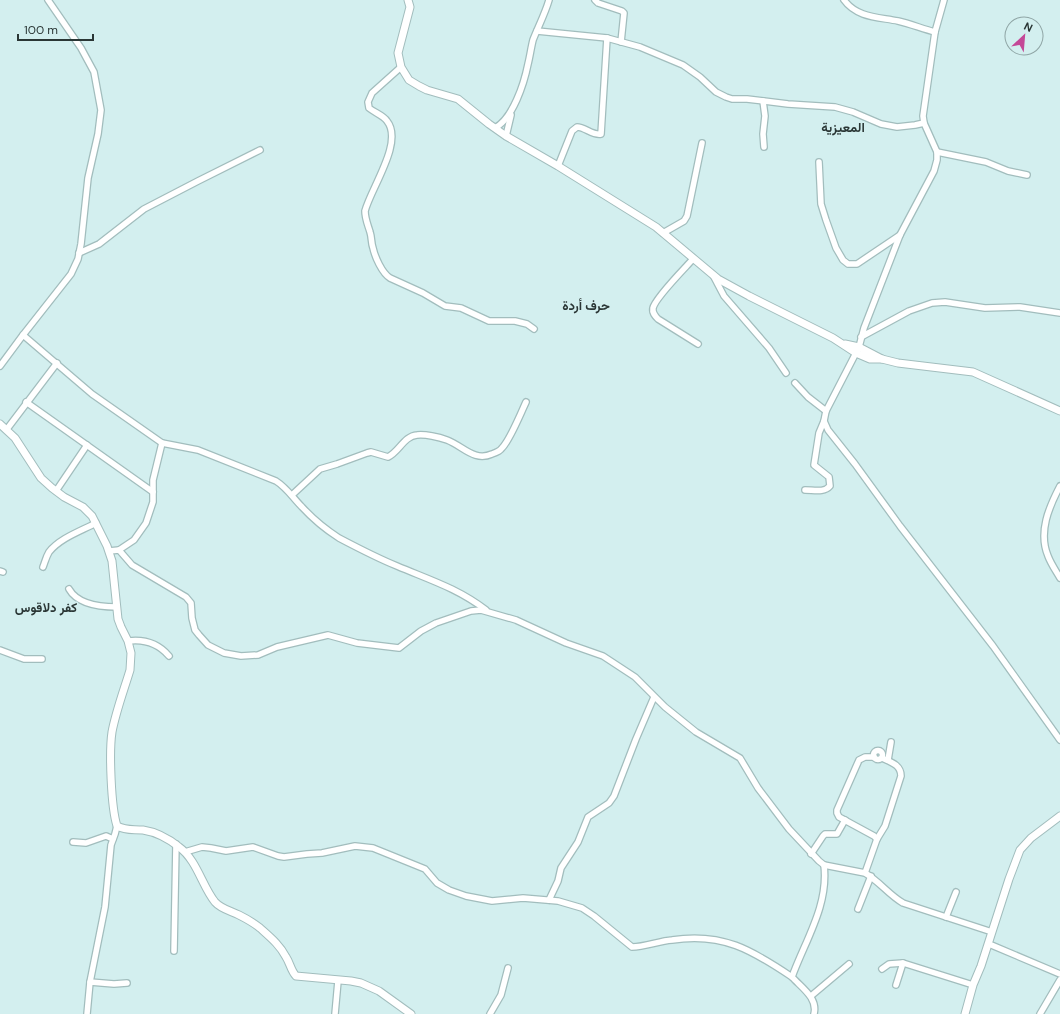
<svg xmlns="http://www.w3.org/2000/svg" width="1060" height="1014" viewBox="0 0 1060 1014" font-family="'DM Sans',Vazirmatn,sans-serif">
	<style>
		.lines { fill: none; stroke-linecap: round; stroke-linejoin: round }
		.minor-casing { stroke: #a2bdbd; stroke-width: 8 }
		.major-casing { stroke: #a2bdbd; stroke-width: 9 }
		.minor { stroke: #fff; stroke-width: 5.5 }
		.major { stroke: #fff; stroke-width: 7 }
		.labels { text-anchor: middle; stroke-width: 3; stroke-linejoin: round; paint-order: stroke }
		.quarter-label { font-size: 13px; font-weight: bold; fill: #2a3635; stroke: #d3efef }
	</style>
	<rect width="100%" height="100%" fill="#d3efef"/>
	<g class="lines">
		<defs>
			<g id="minor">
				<polyline points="595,0 598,3 622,11 624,13 621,42"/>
				<path d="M844,0C857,18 879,17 898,21C911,24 923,29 935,32"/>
				<polyline points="944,0 935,32 923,116 924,123 937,152 937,160 934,171 900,235 864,328 859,347 826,411 824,421 828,430 855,464 900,526 993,646 1060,740"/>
				<polyline points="537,31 607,38 640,47 683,65 700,77 716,92 726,97 732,99 747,99 788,104 835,107 853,112 881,124 897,127 915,125 924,123"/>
				<path d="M401,67L372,93L368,102L369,108C375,113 383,115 387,121C404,142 371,188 365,211C365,219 368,225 370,232C372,238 371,243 373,248C375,257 382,273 390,278L423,293L445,306L461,308L489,321H515L527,324L534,329"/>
				<polyline points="763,101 765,116 763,134 764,147"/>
				<path d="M495,128C513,118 524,84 528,64C530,56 531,48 533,40C538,27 545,14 549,0"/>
				<polyline points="506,136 511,115"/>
				<polyline points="937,152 986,162 1008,171 1027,175"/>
				<polyline points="819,162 821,204 826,220 836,248 843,260 848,264 857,264 900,235"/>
				<path d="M558,166L572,131L577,127C585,127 593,136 601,134L607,38"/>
				<polyline points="663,233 684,221 687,216 702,143"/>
				<polyline points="79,253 99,244 144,209 198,181 260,150"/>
				<path d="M693,259C685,268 655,298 653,308C652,313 655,316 658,319L698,344"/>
				<polyline points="714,277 724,296 769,348 786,373"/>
				<polyline points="23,335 71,274 78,259 81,244 88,178 98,134 101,110 94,72 81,48 48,0"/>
				<polyline points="861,337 909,311 932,303 945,302 985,308 1020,307 1060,313"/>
				<path d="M0,366L23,335L92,394L162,443L198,450L276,481C287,488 293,498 302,507C313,519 325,529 339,538C358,548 377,558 397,566C430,580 457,588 486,610"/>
				<polyline points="795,383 808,397 826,411"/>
				<polyline points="26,402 153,492"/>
				<polyline points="7,429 57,363"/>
				<path d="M1060,486C1049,507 1038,532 1048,556C1051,564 1056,571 1060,578"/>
				<path d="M805,490C814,490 824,493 830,486L829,477L814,465L819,433L824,421"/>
				<polyline points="56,491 87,445"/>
				<path d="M292,495L320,469L337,464L367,453L371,452L388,457C399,452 404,436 417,435C425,434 439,437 447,440C463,446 474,462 492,454C495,453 500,451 502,448C510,440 521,413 526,402"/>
				<polyline points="119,550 134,540 146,523 153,502 153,480 162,443"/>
				<path d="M109,551L119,550L132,565L186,597L191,603L192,618L195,630L199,635L208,645L224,653L241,656L258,655L277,647L328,635L357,643L399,648L421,631L436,623L471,611L481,610L516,620L566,643L603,656L635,677L665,707L696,732L740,758L758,788L789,829L819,861L824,865L865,873C879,881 889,895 903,903L992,932"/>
				<path d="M43,567C45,562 46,557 49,552C60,538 81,531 96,523"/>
				<polyline points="0,571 3,572"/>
				<path d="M69,589C78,605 100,607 117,607"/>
				<path d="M128,641C144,639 158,643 169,656"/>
				<polyline points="0,650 24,659 42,659"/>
				<circle cx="878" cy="755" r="4.5"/>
				<polyline points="874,757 865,757 859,760 837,810 837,813 839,817 874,836 877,839"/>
				<polyline points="888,760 891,742"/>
				<polyline points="73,842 86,843 106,836 113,839"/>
				<path d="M185,852L202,847L211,848L226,851L253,847L278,856L284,857L307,854L322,853L355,846L373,848L425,869L437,883L449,890L466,896L492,901L523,898L558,901L582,908L594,916L632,947C645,947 659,941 672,940C722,932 752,950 792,977"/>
				<polyline points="811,854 823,836 825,834 837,834 845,820"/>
				<path d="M865,873L877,839L885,826L901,776C901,765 891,762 882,758"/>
				<polyline points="549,900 558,881 561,868 578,842 588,817 609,803 614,796 636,739 654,697"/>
				<polyline points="858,909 871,876"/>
				<polyline points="946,917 956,892"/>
				<polyline points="989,944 1060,974"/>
				<polyline points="174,951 176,844"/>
				<polyline points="882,969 889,964 903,963 973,985"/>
				<polyline points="90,982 114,984 127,983"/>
				<polyline points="896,985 903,963"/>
				<polyline points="811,996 849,964"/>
				<polyline points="87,1014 90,982 105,907 111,845 115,834 117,826"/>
				<polyline points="335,1014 338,981"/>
				<polyline points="490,1014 501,995 508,968"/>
				<path d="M814,1014C818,998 802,988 792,977C805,941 829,905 824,865"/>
				<polyline points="1040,1014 1060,980"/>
			</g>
			<g id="major">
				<polyline points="408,0 410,7 398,53 401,67 409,80 419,86 427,90 458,99 489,124 506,136 558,166 656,227 718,279 749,296 833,338 856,353 870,359 882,359"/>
				<polyline points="845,344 859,347 882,359 898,363 973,372 1060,411"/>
				<path d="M0,424L15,438L41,478L52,488L64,497L83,507L92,516L107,546L112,561L118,619L121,627L128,641L131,653L130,670C124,690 116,711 112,732C109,752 111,807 117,826C126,831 133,829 143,830C156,832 169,839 179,847C197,860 202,886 215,902C221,909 231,911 239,915C247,919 254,923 260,928C270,937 280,945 286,957C290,963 291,971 296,976L351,981L361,983L379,991L411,1014"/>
				<polyline points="965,1014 973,985 981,966 1009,879 1020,850 1031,838 1060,816"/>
			</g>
		</defs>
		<use href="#minor" class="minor-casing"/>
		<use href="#major" class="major-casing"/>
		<use href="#minor" class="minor"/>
		<use href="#major" class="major"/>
	</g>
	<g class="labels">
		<g class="quarter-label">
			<text x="843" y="132">المعيزية</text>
			<text x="586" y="310">حرف أردة</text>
			<text x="46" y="612">كفر دلاقوس</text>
		</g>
	</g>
	<g transform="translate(1024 36) rotate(26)"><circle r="19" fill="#d3efef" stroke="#8fa5a5"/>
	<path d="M0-3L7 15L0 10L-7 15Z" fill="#c44897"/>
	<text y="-6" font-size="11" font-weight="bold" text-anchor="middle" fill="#2a3635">N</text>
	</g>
	<path d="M18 34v6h75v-6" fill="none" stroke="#2a3635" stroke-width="2"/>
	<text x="24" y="34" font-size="12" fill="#2a3635" stroke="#d3efef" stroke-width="3" paint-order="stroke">100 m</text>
</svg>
